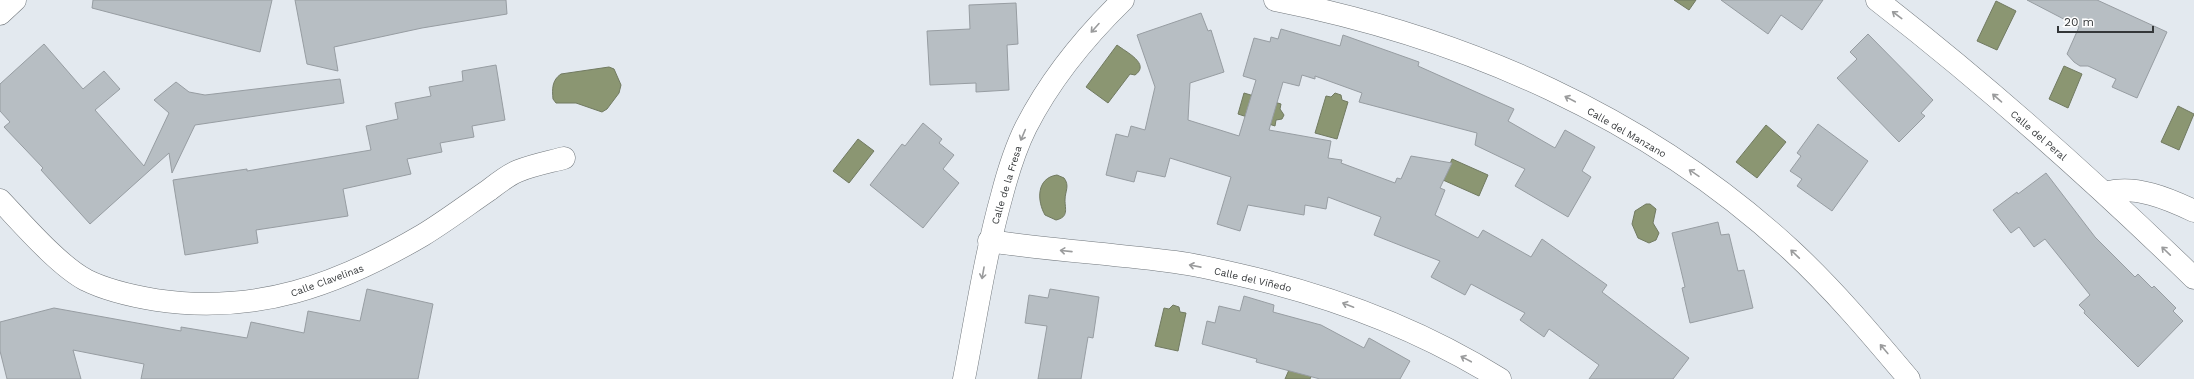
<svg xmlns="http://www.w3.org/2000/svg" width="2194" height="379" viewBox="0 0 2194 379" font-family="'Work Sans',sans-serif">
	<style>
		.water { fill: #8b9672; stroke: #717a61 }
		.building { fill: #b7bec3; stroke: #979da2 }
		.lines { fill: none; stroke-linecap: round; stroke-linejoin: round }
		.minor-casing { stroke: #71777c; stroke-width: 23 }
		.minor { stroke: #fff; stroke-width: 22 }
		.oneway { stroke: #9a9b9c }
		.labels { text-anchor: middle; stroke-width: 4; stroke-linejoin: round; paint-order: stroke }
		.street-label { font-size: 10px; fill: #343739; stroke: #fff }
	</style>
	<rect width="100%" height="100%" fill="#e3e9ef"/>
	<g class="water">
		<polygon points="1674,0 1696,0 1689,10"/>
		<polygon points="1996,1 2016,11 1997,50 1977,41"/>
		<path d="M1117,45C1126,52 1151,64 1135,75L1130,74L1108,103L1086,87Z"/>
		<polygon points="2064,66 2082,74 2068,108 2049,99"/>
		<path d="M609,67L614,69L621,85L619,93L607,109L602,112L576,103H556L553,99C552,89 552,80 561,74Z"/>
		<polygon points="1244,93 1281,104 1280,109 1284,115 1282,119 1276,120 1275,126 1238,114"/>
		<polygon points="1335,93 1341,95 1342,100 1348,102 1337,139 1315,133 1326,96 1331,97"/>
		<polygon points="2178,106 2194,114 2179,150 2161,142"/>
		<polygon points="1766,125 1786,142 1757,178 1736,162"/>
		<polygon points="858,139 874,151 849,183 833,171"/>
		<polygon points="1452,159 1488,175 1479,196 1443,180"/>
		<path d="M1057,175L1064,178C1070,186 1065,191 1065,200C1065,209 1069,217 1056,220L1045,215C1037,201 1036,178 1057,175Z"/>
		<polygon points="1646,204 1650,204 1656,209 1653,223 1659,233 1656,240 1649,243 1638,238 1632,224 1635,211"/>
		<polygon points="1173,305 1179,307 1180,312 1186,313 1178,351 1155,346 1164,308 1169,309"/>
		<polygon points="1299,347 1320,356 1310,379 1285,379"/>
	</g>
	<g class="building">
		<polygon points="93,0 272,0 260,52 92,8"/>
		<polygon points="295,0 506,0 507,14 422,28 334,47 338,71 307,64"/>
		<polygon points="1721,0 1823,0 1802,30 1781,15 1768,34"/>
		<polygon points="2027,0 2097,0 2167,32 2137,98 2112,87 2116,79 2088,66 2080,66 2074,62 2067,54 2079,27"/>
		<polygon points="1016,3 1018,44 1007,45 1009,90 976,92 976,83 930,85 927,31 970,29 969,5"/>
		<polygon points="1201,13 1208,31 1211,30 1224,72 1190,83 1188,120 1239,136 1256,80 1243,76 1254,38 1270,42 1271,37 1278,39 1281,29 1340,46 1343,35 1419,62 1418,66 1514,109 1508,121 1555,148 1565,130 1595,147 1582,171 1591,177 1568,217 1515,186 1525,169 1475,145 1477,133 1359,102 1362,93 1315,76 1315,79 1302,75 1299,86 1283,82 1269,130 1331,141 1328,158 1342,160 1341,163 1395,183 1397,178 1401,179 1411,156 1452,163 1440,188 1445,190 1435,215 1478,238 1483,230 1531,257 1542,239 1607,285 1602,292 1689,358 1673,379 1589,379 1599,365 1549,329 1544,337 1520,320 1525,313 1471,284 1465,295 1431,277 1440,261 1374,235 1381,217 1328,197 1326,209 1305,205 1304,215 1248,205 1240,231 1217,224 1231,177 1170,158 1165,177 1137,171 1134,182 1106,175 1116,134 1128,137 1131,126 1145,130 1155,87 1137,35"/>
		<polygon points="1868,34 1933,100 1921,113 1925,116 1899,142 1837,78 1857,59 1850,52"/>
		<polygon points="44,44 83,89 104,71 120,89 95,110 144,166 169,113 154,100 176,82 189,92 205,95 340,79 344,103 195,125 172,173 169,153 90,224 41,170 43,168 4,127 10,122 0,111 0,84"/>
		<polygon points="496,65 505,120 472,126 474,137 440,143 442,152 407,159 411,174 343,189 348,216 256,230 258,243 185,255 173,180 247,169 247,171 371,150 366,126 398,119 395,103 431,96 429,87 463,81 462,71"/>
		<polygon points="923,123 942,139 939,143 954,155 943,169 959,183 923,228 870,185 902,144 905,146"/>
		<polygon points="1818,124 1868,161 1832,211 1797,186 1802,179 1790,171 1801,156 1797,153"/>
		<polygon points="2046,173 2095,237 2135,277 2138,274 2152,288 2154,286 2176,308 2173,311 2183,321 2138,367 2084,313 2085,311 2079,305 2090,295 2045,239 2034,247 2019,227 2011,233 1993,210 2017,192 2018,194"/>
		<polygon points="1718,222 1721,235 1729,234 1738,271 1744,270 1753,308 1690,323 1682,288 1685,287 1672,233"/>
		<polygon points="367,289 433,304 418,379 141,379 144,364 73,350 81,379 7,379 0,351 0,322 54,308 181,331 181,327 247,338 251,322 304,333 308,311 360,321"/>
		<polygon points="1050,289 1099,297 1093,338 1088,337 1081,379 1038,379 1047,326 1025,323 1029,295 1048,298"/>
		<polygon points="1244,296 1274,305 1273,312 1321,325 1364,348 1369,338 1410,361 1400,379 1320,379 1256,362 1257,359 1202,344 1207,321 1215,323 1219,306 1240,311"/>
	</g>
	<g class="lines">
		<defs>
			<g id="minor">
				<path d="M1275,0C1466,38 1647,117 1791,250C1834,290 1871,334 1909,379"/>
				<path d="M1877,0C1988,86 2093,180 2194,278"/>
				<polyline points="0,14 15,0"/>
				<path d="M2106,193C2134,184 2169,199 2194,211"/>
				<path d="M0,200C22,223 58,265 86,280C108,291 132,296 156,300C256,315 338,285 423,235C446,221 467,205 489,190C498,183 508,175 518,171C533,165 549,162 564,158"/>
				<path d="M989,241C1051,250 1113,254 1175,262C1197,265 1219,270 1240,275C1332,296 1420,329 1500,379"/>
				<path d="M964,379C976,317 985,256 1002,195C1008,172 1015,149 1026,127C1051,78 1084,38 1123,0"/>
			</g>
		</defs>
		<use href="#minor" class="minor-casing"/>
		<use href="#minor" class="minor"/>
	</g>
	<defs><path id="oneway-shaft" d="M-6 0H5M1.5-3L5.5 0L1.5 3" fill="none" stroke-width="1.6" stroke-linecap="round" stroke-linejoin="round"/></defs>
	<g class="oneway">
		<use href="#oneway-shaft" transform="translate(1897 15) rotate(-143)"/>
		<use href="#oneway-shaft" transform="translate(1095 28) rotate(132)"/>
		<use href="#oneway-shaft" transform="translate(1997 98) rotate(-139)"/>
		<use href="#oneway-shaft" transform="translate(1570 99) rotate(-152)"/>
		<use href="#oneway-shaft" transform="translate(1023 135) rotate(113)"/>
		<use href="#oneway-shaft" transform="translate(1694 173) rotate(-146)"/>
		<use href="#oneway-shaft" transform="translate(1066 251) rotate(-174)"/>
		<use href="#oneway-shaft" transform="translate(2166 251) rotate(-136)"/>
		<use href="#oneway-shaft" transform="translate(1795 254) rotate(-136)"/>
		<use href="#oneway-shaft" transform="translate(1195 266) rotate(-169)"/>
		<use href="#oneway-shaft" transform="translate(983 273) rotate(100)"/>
		<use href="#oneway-shaft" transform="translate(1348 305) rotate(-159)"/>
		<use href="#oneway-shaft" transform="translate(1884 349) rotate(-130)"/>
		<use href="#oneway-shaft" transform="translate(1466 359) rotate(-152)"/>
	</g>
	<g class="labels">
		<g class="street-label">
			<text transform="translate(1627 132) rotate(30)" y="4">Calle del Manzano</text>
			<text transform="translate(2039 135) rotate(41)" y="4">Calle del Peral</text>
			<text transform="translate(1006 185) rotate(-73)" y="4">Calle de la Fresa</text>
			<text transform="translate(1253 279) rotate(13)" y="4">Calle del Viñedo</text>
			<text transform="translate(327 280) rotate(-20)" y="4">Calle Clavelinas</text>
		</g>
	</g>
	<path d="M2058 26v6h95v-6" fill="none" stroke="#343739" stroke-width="2"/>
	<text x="2064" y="26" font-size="12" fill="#343739" stroke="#ffffff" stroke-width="3" paint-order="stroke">20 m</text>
</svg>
